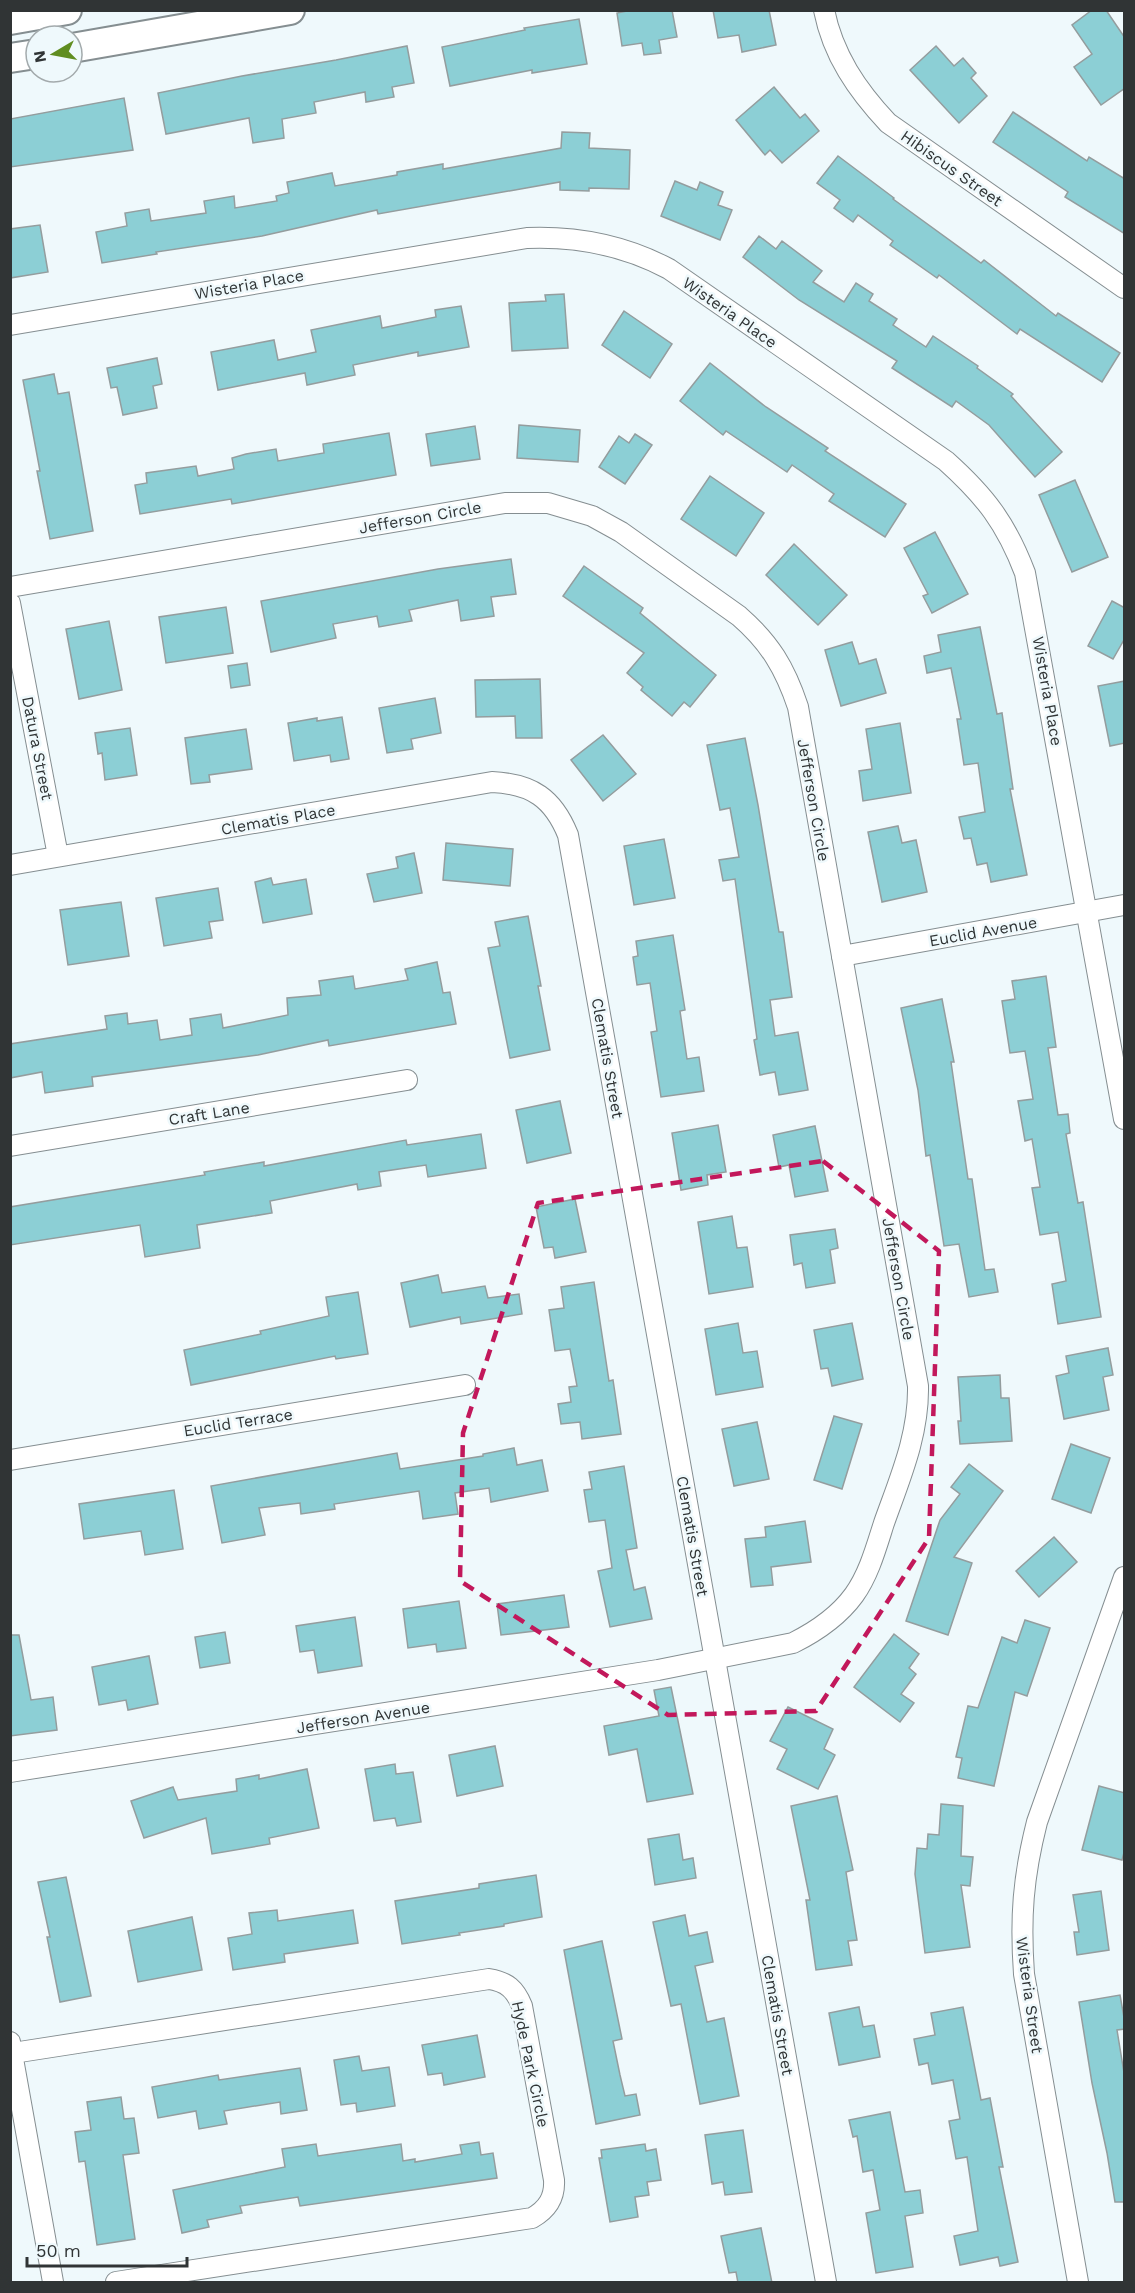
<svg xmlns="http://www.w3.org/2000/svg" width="1135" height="2293" viewBox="0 0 1135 2293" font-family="'Work Sans',sans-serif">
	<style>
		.building { fill: #8ccfd5; stroke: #949d9e; stroke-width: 1.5 }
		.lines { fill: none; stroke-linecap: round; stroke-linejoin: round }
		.street-casing { stroke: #858e91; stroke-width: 22 }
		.secondary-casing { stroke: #858e91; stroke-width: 32 }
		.street { stroke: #fff; stroke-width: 20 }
		.secondary { stroke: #fff; stroke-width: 28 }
		.marked { fill: none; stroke: #c2185b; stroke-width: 4.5; stroke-dasharray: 12 8; stroke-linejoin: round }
		.labels { text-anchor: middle; stroke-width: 5; stroke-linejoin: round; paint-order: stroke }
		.street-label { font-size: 16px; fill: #303435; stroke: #eff9fc }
	</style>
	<rect width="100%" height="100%" fill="#eff9fc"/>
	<g class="building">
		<polygon points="632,10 672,10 677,37 659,40 661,53 644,55 642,43 622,46 617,13"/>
		<polygon points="713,10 769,10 776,45 742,52 739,35 718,38"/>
		<polygon points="1092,10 1106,10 1125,38 1125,88 1101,105 1074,67 1092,54 1072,25"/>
		<polygon points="579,19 587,64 532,73 532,70 450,86 442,47 525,30 524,28"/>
		<polygon points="407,46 414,83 392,87 394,97 366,102 365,92 314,102 316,113 282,119 284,138 253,143 249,118 166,134 158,93 242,76 336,60"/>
		<polygon points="936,46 954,66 963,58 976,73 971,78 987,96 959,123 910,70"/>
		<polygon points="774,87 800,118 805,114 819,131 782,163 770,150 765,155 736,120"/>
		<polygon points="124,98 133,150 10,167 10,119"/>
		<polygon points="1013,112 1087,161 1089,157 1125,179 1125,234 1065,197 1068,192 993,142"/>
		<polygon points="562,132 590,133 589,148 630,150 629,189 589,188 589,191 560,190 560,182 378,214 377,210 262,236 156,252 157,254 102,263 96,232 127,226 125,213 149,209 151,221 206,213 204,201 234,196 235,208 277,201 276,196 289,193 287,182 332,173 335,186 397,175 397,172 443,164 443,169 561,148"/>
		<polygon points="838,156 894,198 893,199 981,263 984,260 1056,316 1058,313 1120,353 1102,382 1020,329 1017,334 939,275 937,278 890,245 893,241 858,215 853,222 834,208 840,200 817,183"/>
		<polygon points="675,181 697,190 700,182 723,192 718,205 732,210 720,240 661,216"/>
		<polygon points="40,225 48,272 10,278 10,229"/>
		<polygon points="759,236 776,249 782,241 822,271 813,282 844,302 856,283 873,294 869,301 897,319 893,325 926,347 933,336 978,366 977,368 1013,394 1011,396 1062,452 1035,477 989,425 956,401 952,407 892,368 897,361 799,300 743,257"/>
		<polygon points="564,294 568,348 512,351 509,303 546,301 545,295"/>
		<polygon points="461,306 469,347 418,356 418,352 353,365 355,375 307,385 305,373 218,390 211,352 274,340 278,360 316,352 311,330 380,316 382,328 436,317 435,310"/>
		<polygon points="624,311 672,344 650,378 602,345"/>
		<polygon points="157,358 162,384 153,386 157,408 123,415 117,387 111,388 107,368"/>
		<polygon points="710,363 766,407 828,448 825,451 906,504 885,537 829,501 834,494 792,465 787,472 726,431 723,435 680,401"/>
		<polygon points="54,374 58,394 69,392 93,531 50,539 37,471 40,471 23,380"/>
		<polygon points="519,425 580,430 578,462 517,458"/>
		<polygon points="475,426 480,459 431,466 426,434"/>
		<polygon points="389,433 396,475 232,504 231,499 140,514 135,485 147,483 146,473 196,466 198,476 234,469 232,458 246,454 276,449 278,461 324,453 323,444"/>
		<polygon points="635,434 652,445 625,484 599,467 619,436 629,443"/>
		<polygon points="710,476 764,513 736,556 681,519"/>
		<polygon points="1075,480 1108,557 1072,572 1039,495"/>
		<polygon points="935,532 968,594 932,613 923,596 928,594 904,548"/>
		<polygon points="794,544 847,595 818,625 766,575"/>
		<polygon points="511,559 516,594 491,597 494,616 461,621 458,600 409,610 412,621 379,627 377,616 333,624 336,638 271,652 261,601 438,569"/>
		<polygon points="584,566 643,608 640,613 716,675 690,707 684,702 672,716 641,690 643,687 627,673 644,653 563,596"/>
		<polygon points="1112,601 1125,608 1125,638 1113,659 1088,646"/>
		<polygon points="226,607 233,653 166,663 159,617"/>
		<polygon points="109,621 122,690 79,699 66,629"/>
		<polygon points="980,627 997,714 1002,713 1013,789 1010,789 1027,875 991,882 987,863 977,865 971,838 964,839 959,817 985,812 978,763 964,765 957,719 961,719 951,668 927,673 924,656 941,652 938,635"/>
		<polygon points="852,642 859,664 876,659 886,693 841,706 825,650"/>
		<polygon points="247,663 250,685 231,688 228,666"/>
		<polygon points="540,679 542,738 516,738 515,716 476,717 475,680"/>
		<polygon points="1125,681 1125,743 1110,746 1098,686"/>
		<polygon points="435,698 441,733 411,739 413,749 387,753 379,708"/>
		<polygon points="342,717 349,759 331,762 330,755 294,761 288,723 317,718 317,721"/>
		<polygon points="900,723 911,793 863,801 859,771 872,769 866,729"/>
		<polygon points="130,728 137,775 105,780 102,753 98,754 95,733"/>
		<polygon points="246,729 252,769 209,775 210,782 191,784 185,738"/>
		<polygon points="603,735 636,774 603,801 571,760"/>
		<polygon points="745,738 758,805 779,932 783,932 792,997 770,1000 775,1036 798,1032 808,1090 779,1095 775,1072 760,1075 754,1040 757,1039 735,879 723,881 719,860 739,857 730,808 720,810 707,745"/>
		<polygon points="898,826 902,843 916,840 927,892 882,902 868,832"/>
		<polygon points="664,839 675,898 634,905 624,846"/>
		<polygon points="446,843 513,849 510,886 443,880"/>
		<polygon points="414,853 422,893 374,902 367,874 398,868 396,857"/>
		<polygon points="271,878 273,885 306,879 312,914 263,923 255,882"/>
		<polygon points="218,888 223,920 209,922 212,938 164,946 156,898"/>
		<polygon points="121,902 129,956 68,965 60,910"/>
		<polygon points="528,916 541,986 538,986 550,1050 510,1058 488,948 500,946 495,922"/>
		<polygon points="673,935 685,1010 680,1011 687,1059 699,1057 704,1091 661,1097 651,1032 657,1031 650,983 637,985 633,957 638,956 636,941"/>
		<polygon points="437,962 443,993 450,992 456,1024 329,1046 328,1040 258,1055 92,1077 93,1086 45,1093 42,1072 10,1078 10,1044 107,1029 105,1016 127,1013 128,1024 157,1020 160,1040 192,1035 190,1019 221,1014 223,1028 288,1015 287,998 321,995 319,981 353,976 355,989 408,980 405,969"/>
		<polygon points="1046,976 1056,1047 1048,1048 1058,1115 1068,1114 1070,1133 1066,1134 1078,1203 1083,1202 1101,1317 1058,1324 1052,1284 1066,1281 1058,1232 1040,1235 1032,1188 1040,1187 1032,1139 1025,1141 1018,1101 1033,1099 1025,1051 1010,1053 1002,1001 1015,999 1012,981"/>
		<polygon points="942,999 954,1062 951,1062 968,1179 972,1179 985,1270 994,1269 998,1292 969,1297 959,1244 944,1246 930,1155 926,1156 918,1090 901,1008"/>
		<polygon points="560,1101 571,1153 527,1163 516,1110"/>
		<polygon points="718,1125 726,1172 707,1175 708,1185 681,1190 672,1133"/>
		<polygon points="815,1126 828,1191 795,1197 789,1165 779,1167 773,1135"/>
		<polygon points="481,1134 486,1168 428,1177 426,1165 379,1172 381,1186 358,1190 357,1184 270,1201 272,1213 197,1225 200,1248 145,1257 140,1225 10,1245 10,1207 205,1175 204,1172 264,1162 264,1166 406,1140 407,1145"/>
		<polygon points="575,1199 586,1252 555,1258 553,1247 544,1248 536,1207"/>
		<polygon points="732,1216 737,1248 747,1247 753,1287 709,1294 698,1222"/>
		<polygon points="835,1229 838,1248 830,1250 835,1283 806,1288 802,1263 794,1265 790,1235"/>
		<polygon points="438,1275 442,1293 485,1286 488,1298 519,1294 522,1314 461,1324 460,1317 410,1327 401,1283"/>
		<polygon points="594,1282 609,1381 613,1380 621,1434 582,1439 580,1422 561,1424 558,1404 571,1402 569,1387 577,1386 570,1349 555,1351 549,1310 564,1308 561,1287"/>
		<polygon points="358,1292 368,1354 336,1359 335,1356 191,1385 184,1350 261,1334 260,1331 329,1316 326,1297"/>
		<polygon points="738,1323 743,1353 757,1351 763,1387 716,1395 705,1329"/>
		<polygon points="852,1323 863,1379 832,1386 828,1368 821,1369 814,1330"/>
		<polygon points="1108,1348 1113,1375 1103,1377 1109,1410 1064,1419 1056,1376 1069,1373 1066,1356"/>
		<polygon points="1000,1375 1001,1398 1009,1398 1012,1441 960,1444 958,1421 961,1421 958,1377"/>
		<polygon points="834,1416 862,1424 842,1489 814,1480"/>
		<polygon points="757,1422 769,1479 734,1486 722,1429"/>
		<polygon points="1071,1444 1110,1458 1091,1513 1052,1499"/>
		<polygon points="514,1448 517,1465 542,1460 548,1491 491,1502 489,1488 455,1493 458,1514 423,1519 419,1491 334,1504 335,1509 301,1514 300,1503 259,1508 265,1535 222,1543 211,1486 397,1453 400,1469 483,1456 483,1454"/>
		<polygon points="969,1464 1003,1491 954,1557 972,1563 948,1635 906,1621 940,1520 960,1494 951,1487"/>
		<polygon points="624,1466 637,1548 626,1550 634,1590 645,1587 652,1619 610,1627 598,1571 612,1568 605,1520 589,1522 584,1490 592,1489 589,1472"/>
		<polygon points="174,1490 183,1549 145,1555 141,1531 84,1539 79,1504"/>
		<polygon points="805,1521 811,1562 771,1567 773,1585 751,1587 745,1539 766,1537 765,1527"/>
		<polygon points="1054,1537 1077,1562 1039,1597 1016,1571"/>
		<polygon points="564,1595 569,1627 501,1635 497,1604"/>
		<polygon points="459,1601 466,1648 437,1652 436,1644 408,1648 403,1609"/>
		<polygon points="355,1617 362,1666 318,1673 314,1650 300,1652 296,1626"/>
		<polygon points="1025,1620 1050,1628 1027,1696 1015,1692 994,1786 958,1778 962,1758 956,1757 968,1706 978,1708 1002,1637 1017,1643"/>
		<polygon points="225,1632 230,1663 200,1668 195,1637"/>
		<polygon points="894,1634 919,1654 909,1668 916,1674 901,1694 914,1703 900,1722 854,1687"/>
		<polygon points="10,1635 19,1635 31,1700 53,1697 57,1730 10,1736"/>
		<polygon points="149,1656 158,1704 128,1710 126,1700 99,1705 92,1667"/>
		<polygon points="671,1687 693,1794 647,1802 637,1749 609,1755 604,1726 659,1716 654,1690"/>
		<polygon points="788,1707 833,1729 824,1749 835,1755 818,1789 777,1769 787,1749 770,1741"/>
		<polygon points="495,1746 503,1786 457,1796 449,1755"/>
		<polygon points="395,1764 396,1774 413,1772 421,1822 397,1826 395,1818 374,1821 365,1769"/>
		<polygon points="307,1769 319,1828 269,1838 270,1844 212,1854 206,1818 144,1838 131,1801 173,1787 178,1800 237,1791 236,1779 259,1775 259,1779"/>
		<polygon points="1099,1786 1125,1793 1125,1849 1122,1860 1082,1850"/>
		<polygon points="837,1796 853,1870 846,1872 857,1940 848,1941 852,1965 816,1970 806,1900 810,1900 791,1806"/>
		<polygon points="941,1804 963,1806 961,1856 973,1857 970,1886 961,1885 970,1947 925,1953 915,1874 917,1848 927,1849 928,1834 939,1835"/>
		<polygon points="679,1834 683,1860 693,1858 696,1878 655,1885 648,1839"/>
		<polygon points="536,1875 542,1917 504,1924 504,1926 459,1933 460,1935 402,1944 395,1901 479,1888 479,1884"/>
		<polygon points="66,1877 91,1996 60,2002 47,1937 50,1937 38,1882"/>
		<polygon points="1101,1891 1109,1950 1077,1955 1074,1932 1079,1932 1073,1895"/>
		<polygon points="277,1910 278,1921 353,1910 358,1943 284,1954 285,1962 233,1970 228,1938 252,1934 249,1913"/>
		<polygon points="685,1915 689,1936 707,1932 713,1962 695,1966 707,2022 724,2018 739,2096 700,2104 681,2004 671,2006 653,1922"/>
		<polygon points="192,1917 202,1970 138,1982 128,1931"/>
		<polygon points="602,1941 622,2039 613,2041 620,2075 625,2096 636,2094 640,2115 596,2124 564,1950"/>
		<polygon points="1120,1995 1125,2023 1125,2029 1117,2030 1125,2079 1125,2202 1115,2202 1107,2153 1092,2083 1079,2002"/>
		<polygon points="859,2007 863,2027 874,2025 880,2057 839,2065 829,2013"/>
		<polygon points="963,2007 981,2100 990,2098 1003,2167 999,2167 1018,2262 1000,2266 998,2257 960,2265 954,2236 978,2231 967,2157 956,2159 949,2121 960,2119 953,2080 932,2084 928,2063 919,2065 914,2039 935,2035 931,2013"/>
		<polygon points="477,2035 485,2077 444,2085 442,2073 428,2075 422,2045"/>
		<polygon points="359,2056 362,2071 389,2067 395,2106 357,2112 356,2103 341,2105 334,2060"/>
		<polygon points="300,2068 307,2110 281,2114 280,2102 224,2111 227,2124 199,2129 196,2111 158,2118 152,2087 218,2075 219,2080"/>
		<polygon points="121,2097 124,2119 134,2118 139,2153 123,2155 135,2239 97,2245 85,2161 79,2162 75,2132 91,2130 87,2102"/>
		<polygon points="890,2112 905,2192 920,2190 923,2213 905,2216 913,2267 876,2273 866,2213 880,2210 873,2170 863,2172 857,2136 853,2137 849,2120"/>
		<polygon points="743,2130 752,2192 725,2195 723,2182 712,2184 705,2135"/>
		<polygon points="479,2142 481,2155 493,2153 497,2178 300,2206 298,2197 240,2206 242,2213 207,2220 209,2227 182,2233 173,2190 285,2167 282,2149 316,2144 318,2156 401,2144 403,2161 415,2159 415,2162 462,2154 460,2145"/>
		<polygon points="645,2144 646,2151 656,2149 661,2180 647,2182 649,2195 635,2197 638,2217 610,2222 599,2158 602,2158 601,2150"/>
		<polygon points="761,2228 772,2283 738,2283 736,2272 729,2273 721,2236"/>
	</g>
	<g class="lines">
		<defs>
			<g id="street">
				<path d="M824,10C833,55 857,90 888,123L1124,288"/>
				<path d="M10,325L527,238C578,236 624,245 669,269L946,461C985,496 1006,523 1025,573L1124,1119"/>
				<path d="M10,587L505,503H548L592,516L621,532L739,616C770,643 785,668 798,707L918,1386C919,1435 900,1478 884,1523C876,1548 869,1574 854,1595C838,1617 817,1631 793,1643L658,1670L10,1772"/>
				<polyline points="10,603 58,856"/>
				<path d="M10,865L492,782C532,784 553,798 568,835L826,2282"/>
				<polyline points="842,956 1124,905"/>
				<polyline points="10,1146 407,1080"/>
				<polyline points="10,1460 465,1385"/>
				<polyline points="10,2042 53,2282"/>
				<path d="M13,2053L489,1979C507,1982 515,1989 522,2006L554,2180C555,2197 548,2209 532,2218L116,2282"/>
				<path d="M1078,2282L1024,1974C1020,1918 1023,1877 1037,1822L1124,1577"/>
			</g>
			<g id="secondary">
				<polyline points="10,20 67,10"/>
				<polyline points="72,48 290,10"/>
				<polyline points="10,58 36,54"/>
			</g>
		</defs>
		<use href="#street" class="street-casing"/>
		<use href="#secondary" class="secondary-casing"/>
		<use href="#street" class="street"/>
		<use href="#secondary" class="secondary"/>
	</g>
	<path class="marked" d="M823,1161L939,1251L929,1538L816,1711L668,1715L460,1581L463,1433L538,1203Z"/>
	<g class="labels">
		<g class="street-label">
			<text transform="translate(952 168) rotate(35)" y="6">Hibiscus Street</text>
			<text transform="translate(249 284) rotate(-10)" y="6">Wisteria Place</text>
			<text transform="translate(730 312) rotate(35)" y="6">Wisteria Place</text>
			<text transform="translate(420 517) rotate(-10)" y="6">Jefferson Circle</text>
			<text transform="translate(1048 691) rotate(80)" y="6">Wisteria Place</text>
			<text transform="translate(38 748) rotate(79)" y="6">Datura Street</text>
			<text transform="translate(814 800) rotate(80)" y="6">Jefferson Circle</text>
			<text transform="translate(278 819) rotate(-10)" y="6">Clematis Place</text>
			<text transform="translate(983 931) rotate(-10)" y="6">Euclid Avenue</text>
			<text transform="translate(608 1058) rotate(80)" y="6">Clematis Street</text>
			<text transform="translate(209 1113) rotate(-9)" y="6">Craft Lane</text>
			<text transform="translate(899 1279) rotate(80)" y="6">Jefferson Circle</text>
			<text transform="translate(238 1422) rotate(-9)" y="6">Euclid Terrace</text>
			<text transform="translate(693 1536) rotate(80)" y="6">Clematis Street</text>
			<text transform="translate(363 1717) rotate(-9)" y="6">Jefferson Avenue</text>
			<text transform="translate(1030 1995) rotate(82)" y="6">Wisteria Street</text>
			<text transform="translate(778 2015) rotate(80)" y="6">Clematis Street</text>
			<text transform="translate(531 2064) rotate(78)" y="6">Hyde Park Circle</text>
		</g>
	</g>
	<rect width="1135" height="2293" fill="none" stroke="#303435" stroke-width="24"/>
	<g transform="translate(54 54) rotate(260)"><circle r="28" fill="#eff9fc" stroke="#a3aaac" stroke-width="1.5"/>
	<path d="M0-4.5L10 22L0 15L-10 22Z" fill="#608d20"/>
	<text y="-9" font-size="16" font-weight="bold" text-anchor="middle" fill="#303435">N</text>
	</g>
	<path d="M27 2257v9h160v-9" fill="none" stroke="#303435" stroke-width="3"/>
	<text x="36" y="2257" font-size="18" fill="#303435" stroke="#eff9fc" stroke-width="4.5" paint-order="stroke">50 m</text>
</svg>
